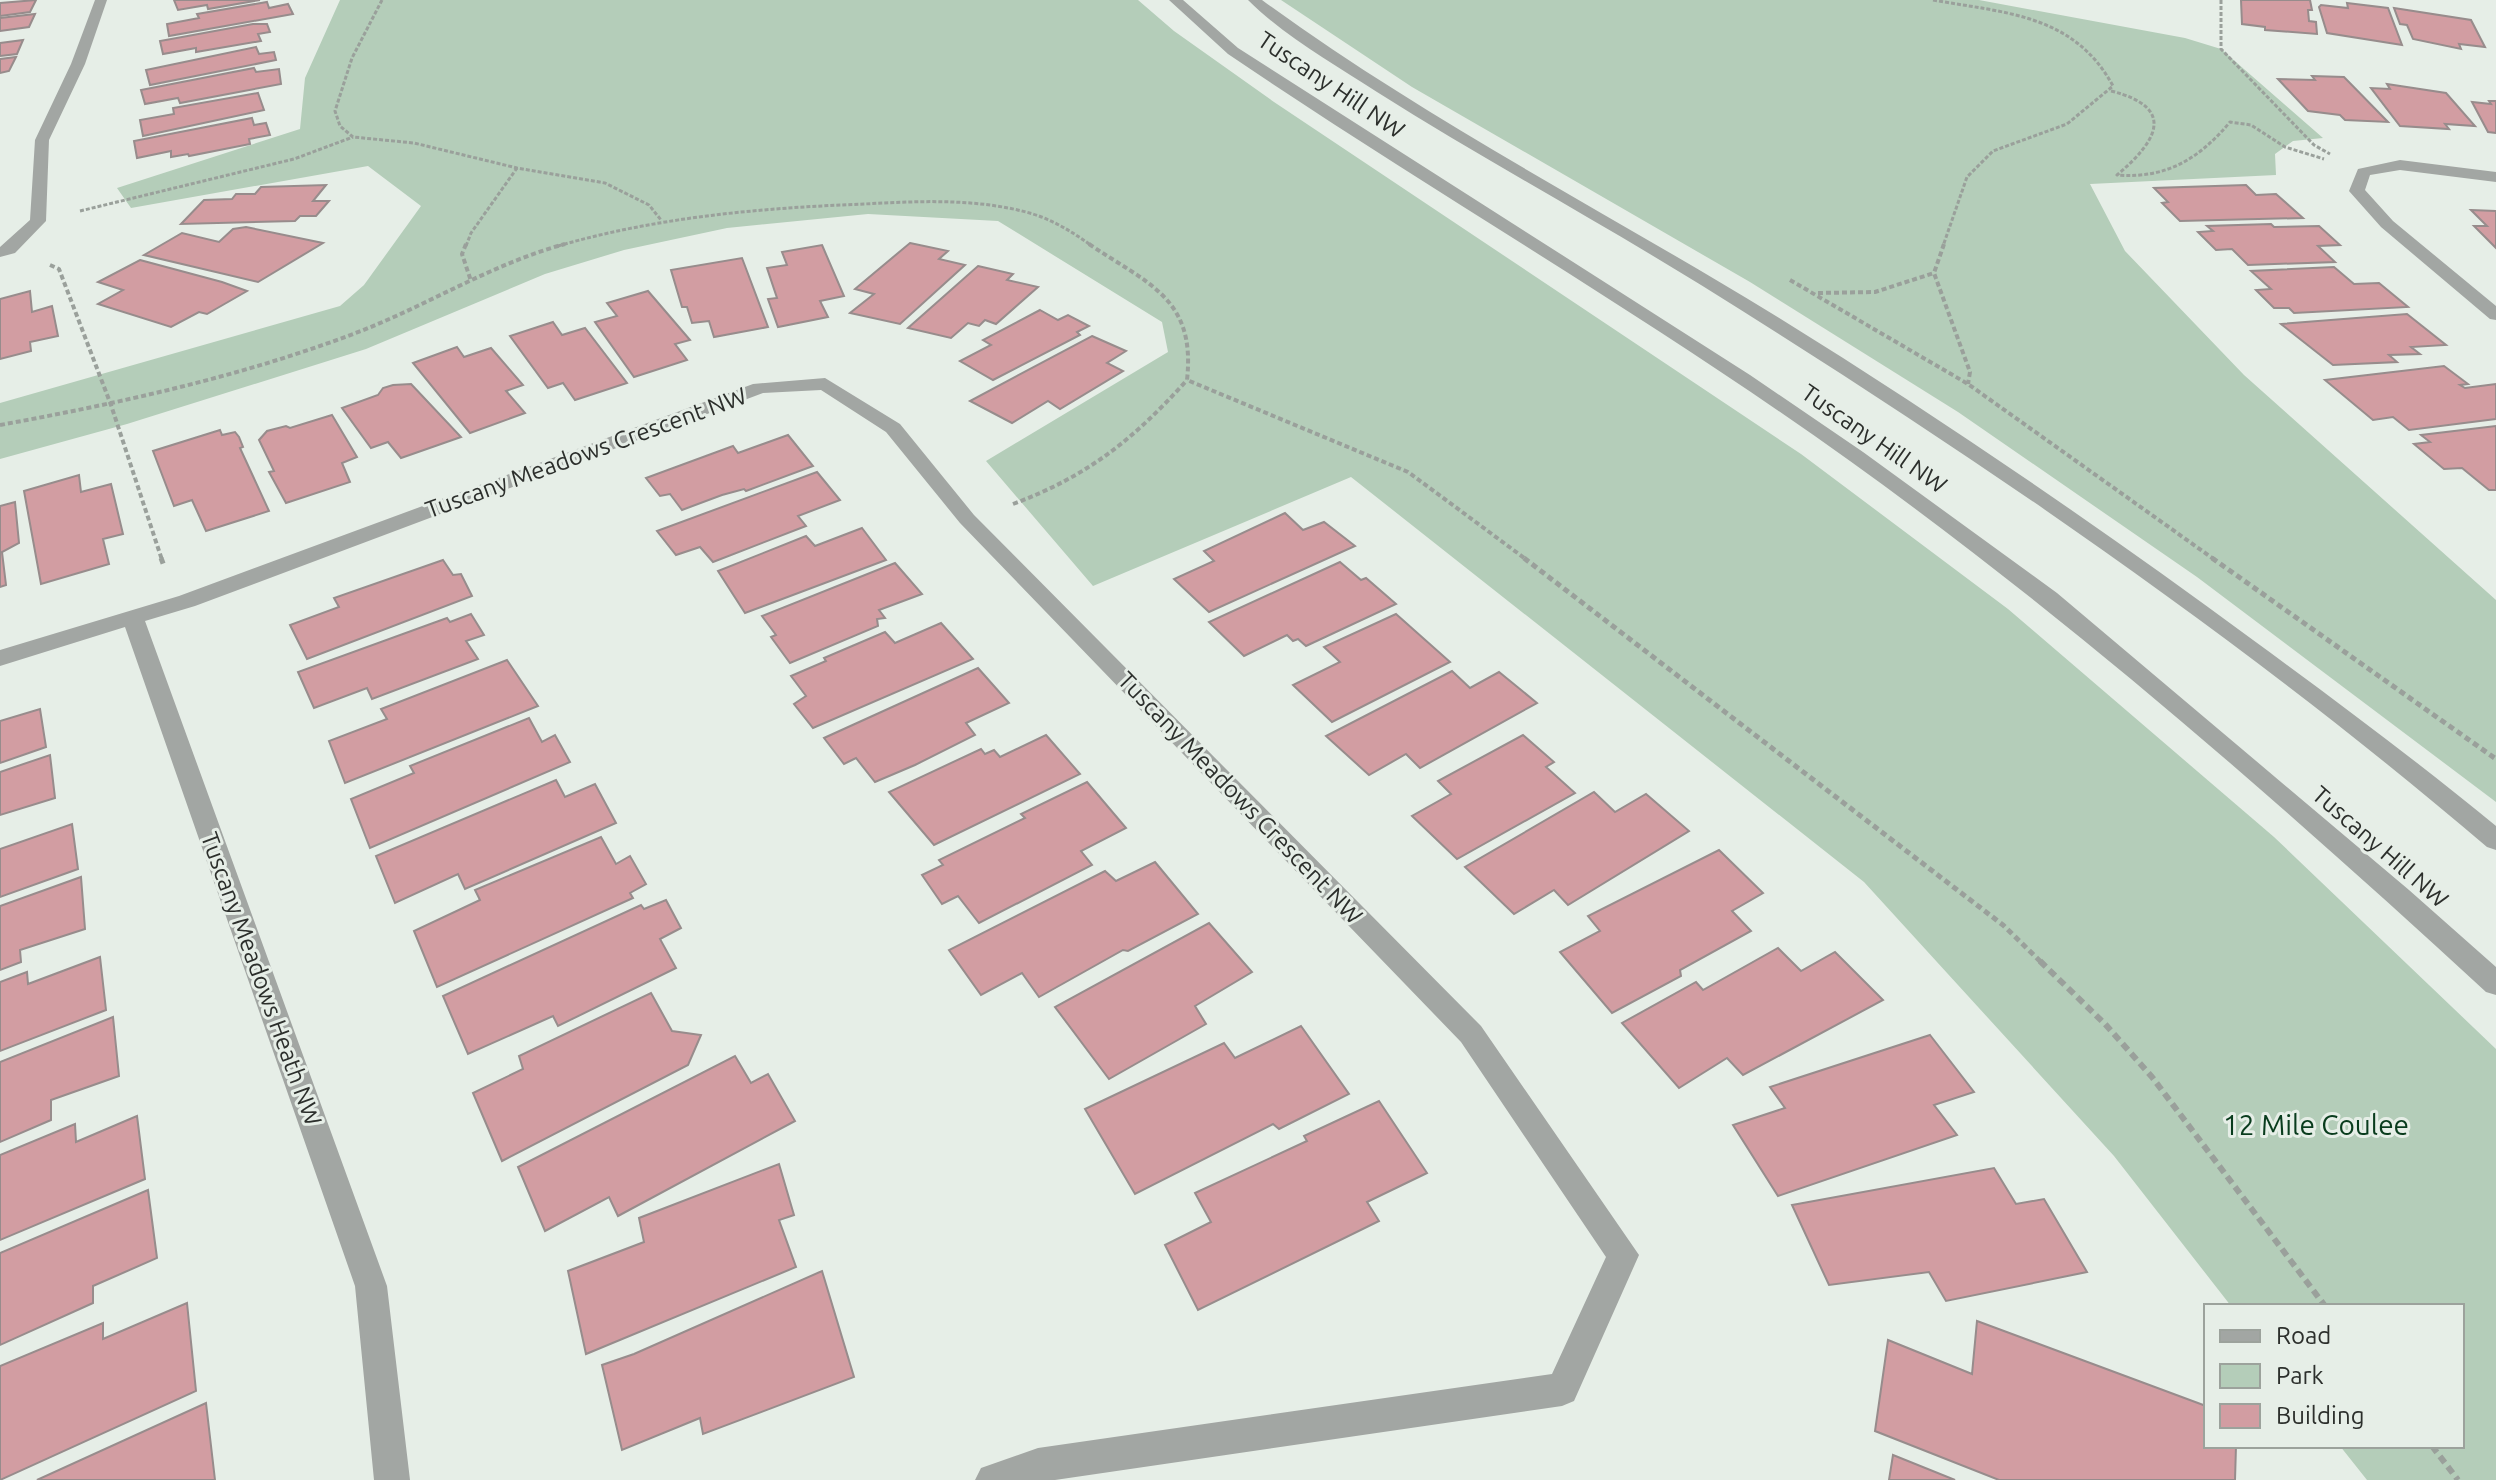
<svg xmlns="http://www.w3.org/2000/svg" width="2496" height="1480" viewBox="0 0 2496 1480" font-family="Ubuntu,sans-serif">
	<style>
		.green { fill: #b4cdb9 }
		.building { fill: #d29da2; stroke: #978c8c; stroke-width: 2 }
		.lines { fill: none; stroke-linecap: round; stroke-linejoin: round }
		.path-far3 { stroke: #9aa09b; stroke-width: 3; stroke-dasharray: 4 2; stroke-linecap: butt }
		.path-far2 { stroke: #9aa09b; stroke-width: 4; stroke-dasharray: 5 3; stroke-linecap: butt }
		.path-far1 { stroke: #9aa09b; stroke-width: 5; stroke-dasharray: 6 4; stroke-linecap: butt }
		.path { stroke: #9aa09b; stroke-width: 6; stroke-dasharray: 8 5; stroke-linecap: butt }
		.minor { fill: #a2a6a3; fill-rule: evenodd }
		.labels { text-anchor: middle; stroke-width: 6; stroke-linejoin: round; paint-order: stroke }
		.street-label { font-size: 24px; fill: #2c2f2c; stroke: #e6eee7 }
		.near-park-label { font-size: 28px; fill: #093c1d; stroke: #e6eee7 }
	</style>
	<rect width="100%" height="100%" fill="#e6eee7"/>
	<g class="green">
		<polygon points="340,0 1138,0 1174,31 1274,102 1801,454 2008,609 2274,837 2496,1049 2496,1480 2367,1480 2340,1446 2462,1446 2462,1306 2231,1306 2114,1156 1864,882 1351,477 1093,586 986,461 1168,352 1162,322 998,221 868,214 727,228 624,250 545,274 366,349 127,424 0,459 0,403 340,306 364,285 421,206 368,166 131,208 117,188 300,129 305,78"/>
		<polygon points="1281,0 1979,0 2185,38 2221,49 2323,138 2293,141 2275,154 2276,175 2090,184 2125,251 2244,375 2496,600 2496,802 2197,577 1958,412 1750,282 1412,87"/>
	</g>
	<g class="building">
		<polygon points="36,0 30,12 0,16 0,3"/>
		<polygon points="174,0 260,0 208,9 207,5 178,10"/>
		<polygon points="2241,0 2310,0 2312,10 2308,10 2309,21 2316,22 2317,34 2265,30 2265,27 2242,24"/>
		<polygon points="267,2 269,8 288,4 293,14 169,36 167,24 199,18 197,14"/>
		<polygon points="2347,3 2388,8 2402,45 2327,33 2319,7 2321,5 2348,8"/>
		<polygon points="2394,8 2471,20 2485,47 2459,44 2461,49 2413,39 2407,25 2400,24"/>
		<polygon points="35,14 29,27 0,31 0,18"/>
		<polygon points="253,24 267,24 270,32 258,34 261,41 196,52 196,48 163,54 160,41"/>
		<polygon points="23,40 17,54 0,56 0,43"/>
		<polygon points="256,47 259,54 274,52 276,60 150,85 146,70"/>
		<polygon points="16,57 9,71 0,73 0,59"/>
		<polygon points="254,68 256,72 279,69 281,84 180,103 178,98 145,104 141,90"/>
		<polygon points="2312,76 2344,77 2388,122 2345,120 2340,115 2308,111 2278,79 2315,80"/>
		<polygon points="2387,84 2446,93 2475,126 2445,124 2449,129 2400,126 2371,88 2390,89"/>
		<polygon points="258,93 264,110 143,136 140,120 174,114 173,108"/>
		<polygon points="2489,101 2496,101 2496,133 2488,132 2472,102 2491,104"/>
		<polygon points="252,118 254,125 266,123 270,135 249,139 250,144 189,156 188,154 171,157 171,151 137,158 134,141"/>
		<polygon points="326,185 313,201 329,201 316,216 300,216 295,221 181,224 204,200 232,199 236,194 255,194 261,187"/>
		<polygon points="2246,185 2256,195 2276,194 2303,218 2180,221 2162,203 2168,202 2154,188"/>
		<polygon points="2471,210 2496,211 2496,248 2474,226 2487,226"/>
		<polygon points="2271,224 2274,227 2319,226 2340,245 2318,246 2335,262 2248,265 2232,249 2216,250 2198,232 2213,231 2207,226"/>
		<polygon points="246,227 323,243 258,282 144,255 182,233 219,242 233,229"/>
		<polygon points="910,243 948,251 939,259 965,265 900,324 850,313 874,294 855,289"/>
		<polygon points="822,245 844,296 820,301 828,317 778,327 768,299 777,298 767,268 787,265 782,252"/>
		<polygon points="742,258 768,327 714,337 709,321 692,323 687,307 682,307 671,270"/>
		<polygon points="140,260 222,282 247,291 207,314 199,312 171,327 98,304 123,290 98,282"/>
		<polygon points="978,266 1013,274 1007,280 1038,287 996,324 985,320 979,326 968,323 951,338 908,328"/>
		<polygon points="2334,267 2354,284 2379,283 2408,307 2294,313 2289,308 2274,308 2256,290 2271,289 2251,271"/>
		<polygon points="30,291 32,312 52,306 58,336 30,342 31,351 0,359 0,299"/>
		<polygon points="648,291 690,340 675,344 687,360 634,377 595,322 617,316 607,303"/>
		<polygon points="1040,310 1058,320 1068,315 1089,326 1077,332 1080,335 993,380 960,361 991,345 983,340"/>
		<polygon points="2407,314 2446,345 2411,347 2420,354 2389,355 2397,362 2333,365 2281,324"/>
		<polygon points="553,322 562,335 585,328 627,383 575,400 563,383 548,388 510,336"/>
		<polygon points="1092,336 1126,351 1107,363 1123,371 1060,409 1048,401 1012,423 970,401"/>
		<polygon points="457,347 464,357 491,348 523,385 506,391 525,413 470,433 413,363"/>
		<polygon points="2444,366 2468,384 2460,385 2465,388 2496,384 2496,419 2409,430 2393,417 2373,420 2325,380"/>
		<polygon points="411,384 461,437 401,458 388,442 371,448 342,408 378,395 383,388 393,385"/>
		<polygon points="332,415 357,457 342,463 350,482 286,503 269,472 274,471 259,440 267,431 286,426 290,428"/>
		<polygon points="2496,426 2496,490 2489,490 2462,468 2444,469 2414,444 2430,442 2421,435"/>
		<polygon points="220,430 222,435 235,432 239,437 243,447 240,448 269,511 206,531 192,500 174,506 153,451"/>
		<polygon points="788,435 813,466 746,491 744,489 722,495 682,510 670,494 660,496 646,478 733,446 738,453"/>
		<polygon points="817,472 840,500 798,516 806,526 713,562 700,547 676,555 657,531"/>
		<polygon points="79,475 81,492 111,484 123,534 103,539 109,564 41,584 24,491"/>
		<polygon points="15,502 19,543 2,552 6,585 0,587 0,506"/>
		<polygon points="1285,513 1303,530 1324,522 1355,546 1209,612 1174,579 1214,561 1204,551"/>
		<polygon points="862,528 886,560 745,613 718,571 806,536 815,546"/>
		<polygon points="443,560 453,575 461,574 472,596 307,659 290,625 339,607 334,598"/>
		<polygon points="1340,562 1361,580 1366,578 1396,604 1306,646 1298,639 1293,641 1287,635 1244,656 1209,622"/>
		<polygon points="895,563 922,594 879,610 885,618 877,619 878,626 790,663 771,637 776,635 762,616"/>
		<polygon points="471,614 484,635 466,641 478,659 372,699 367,688 314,708 298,672 447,618 450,622"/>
		<polygon points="1396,614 1450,662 1332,722 1293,685 1340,662 1324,647"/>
		<polygon points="941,623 973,659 813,728 794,704 806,696 791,676 826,661 824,658 885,632 895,643"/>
		<polygon points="507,660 538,706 345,783 329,741 387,719 381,709"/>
		<polygon points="978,668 1009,703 966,723 975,735 915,765 875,782 856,758 844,764 824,738"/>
		<polygon points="1452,671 1470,688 1499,672 1537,703 1420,768 1406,754 1369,775 1326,736"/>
		<polygon points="40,709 46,747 0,763 0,721"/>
		<polygon points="529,718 542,742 555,735 570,762 370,848 351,799 414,773 410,766"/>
		<polygon points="1046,735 1080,774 934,845 889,792 981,749 985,754 994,750 1000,757"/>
		<polygon points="1523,735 1554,762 1546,767 1575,793 1457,859 1412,816 1451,794 1438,781"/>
		<polygon points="50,755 55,798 0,815 0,772"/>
		<polygon points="556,780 565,797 595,784 616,823 465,889 458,874 395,903 376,856"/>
		<polygon points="1087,782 1126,828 1081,851 1092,865 979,923 958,896 942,904 922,875 943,865 939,860 1025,818 1021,814"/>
		<polygon points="1594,792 1615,812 1646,794 1689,831 1568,905 1554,890 1514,914 1465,867"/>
		<polygon points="72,824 78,869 0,897 0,849"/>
		<polygon points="601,837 616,864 630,856 646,884 630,893 633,898 437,987 414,931 480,900 475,890"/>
		<polygon points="1719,850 1763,893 1732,911 1751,931 1680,970 1681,976 1612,1013 1560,952 1600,931 1588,916"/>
		<polygon points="1155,862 1198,914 1128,951 1123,950 1039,997 1022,973 981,995 949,950 1105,871 1116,881"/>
		<polygon points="81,877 85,929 20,950 21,962 0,970 0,906"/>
		<polygon points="666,900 681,928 660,939 676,968 558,1026 553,1016 468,1054 443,996 641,905 644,909"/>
		<polygon points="1209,923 1252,972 1195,1006 1206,1024 1109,1079 1055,1007"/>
		<polygon points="1778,948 1801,971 1835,952 1883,1000 1743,1075 1727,1058 1679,1088 1622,1023 1696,982 1703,990"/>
		<polygon points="100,957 106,1010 0,1051 0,982 27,972 28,984"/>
		<polygon points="651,993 672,1031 701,1035 688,1065 502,1161 473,1093 523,1069 519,1056"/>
		<polygon points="113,1017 119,1076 51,1100 51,1120 0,1142 0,1062"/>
		<polygon points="1301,1026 1349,1094 1279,1129 1273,1124 1135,1194 1085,1109 1224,1043 1235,1058"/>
		<polygon points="1930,1035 1974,1092 1934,1105 1957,1135 1778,1196 1733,1125 1785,1108 1770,1087"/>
		<polygon points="735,1056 751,1083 768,1074 795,1121 618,1216 609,1197 545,1231 518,1167"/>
		<polygon points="1379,1101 1427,1173 1367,1202 1379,1221 1198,1310 1165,1245 1211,1222 1195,1193 1307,1141 1304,1136"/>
		<polygon points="137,1116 145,1179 0,1240 0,1155 75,1124 76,1142"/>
		<polygon points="779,1164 794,1215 779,1220 796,1267 586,1354 568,1271 644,1242 639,1218"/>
		<polygon points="1994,1168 2016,1204 2044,1199 2087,1272 1946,1301 1929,1272 1829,1285 1792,1205"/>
		<polygon points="148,1190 157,1258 93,1286 93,1303 0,1345 0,1253"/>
		<polygon points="822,1271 854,1377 703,1434 700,1418 622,1450 602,1365 634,1354"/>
		<polygon points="187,1303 196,1391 0,1480 0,1366 103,1323 103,1339"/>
		<polygon points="1977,1321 2206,1406 2206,1446 2236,1446 2235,1480 1999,1480 1875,1431 1888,1340 1972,1374"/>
		<polygon points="206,1403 215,1480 37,1480"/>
		<polygon points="1893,1455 1955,1480 1889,1480"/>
	</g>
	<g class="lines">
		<g class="path-far3">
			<polyline points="382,0 352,58 335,111 340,126 353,137 414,143 517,168 605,183 649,205 661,220"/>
			<path d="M1933,0C2005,13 2074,14 2113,86L2067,124L1993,151L1967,177L1943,246"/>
			<polyline points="2221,0 2221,49 2314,145 2330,154"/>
			<path d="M2111,91C2179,108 2155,143 2117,175C2166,179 2199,159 2230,122L2251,125L2285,147L2324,159"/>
			<polyline points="80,211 294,159 353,137"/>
			<polyline points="466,246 471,233 517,168"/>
			<path d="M558,246C658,217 760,208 864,204C920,201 979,198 1033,214C1055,221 1074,233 1092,246"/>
		</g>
		<g class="path-far2">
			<polyline points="466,244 462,254 471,281"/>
			<path d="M1089,244C1148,284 1196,298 1187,380L1408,472L1527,560"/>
			<polyline points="1944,244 1934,273 1970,372 1968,384"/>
			<polyline points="50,265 59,269 111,405 162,560"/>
			<polyline points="1790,280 1968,384 2215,560"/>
			<polyline points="1818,293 1875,292 1934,273"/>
			<path d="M0,425C120,403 239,377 353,334C425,307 491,264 565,244"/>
			<path d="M1013,504C1088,476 1134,439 1187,380"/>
		</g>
		<g class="path-far1">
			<polyline points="161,558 164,566"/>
			<polyline points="1524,558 2003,925 2042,963"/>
			<polyline points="2212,558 2496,759"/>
		</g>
		<g class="path">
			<polyline points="2040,961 2105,1024 2152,1077 2325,1306"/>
			<polyline points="2432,1446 2458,1480"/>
		</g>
		<g class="minor">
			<polygon points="95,0 107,0 85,64 49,140 46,221 15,253 0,257 0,247 30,220 35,140 71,64"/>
			<path d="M1169,0H1183L1238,48L1750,375L1863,452L2057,593L2409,890L2496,967V995L2486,992C2283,805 2074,622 1850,461C1648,316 1433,193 1228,54Z"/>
			<path d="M1248,0H1262C1423,118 1601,209 1771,313C1936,415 2097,525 2253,640C2335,700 2417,761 2496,826V850L2487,847C2242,638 1974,455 1701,285C1594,219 1483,159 1377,92C1334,64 1284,36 1248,0Z"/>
			<polygon points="2400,160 2496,172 2496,182 2400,170 2370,175 2365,190 2393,221 2496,306 2496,320 2490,319 2381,227 2349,191 2358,169"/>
			<polygon points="825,378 900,424 974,515 1481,1026 1639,1255 1574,1401 1562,1406 1055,1480 975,1480 981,1468 1038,1448 1552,1374 1606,1257 1461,1042 960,523 886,432 821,390 763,393 195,606 145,621 387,1286 410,1480 374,1480 355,1286 125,627 0,666 0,650 179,596 753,384"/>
		</g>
	</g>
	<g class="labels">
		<g class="street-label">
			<text transform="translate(1331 85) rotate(34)" y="8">Tuscany Hill NW</text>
			<text transform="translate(1874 439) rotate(35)" y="8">Tuscany Hill NW</text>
			<text transform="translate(586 453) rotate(-20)" y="8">Tuscany Meadows Crescent NW</text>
			<text transform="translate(1240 798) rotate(46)" y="8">Tuscany Meadows Crescent NW</text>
			<text transform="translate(2380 847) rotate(41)" y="8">Tuscany Hill NW</text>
			<text transform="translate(261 979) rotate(70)" y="8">Tuscany Meadows Heath NW</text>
		</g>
		<g class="near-park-label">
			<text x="2316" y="1135">12 Mile Coulee</text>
		</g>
	</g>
	<rect x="2204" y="1304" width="260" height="144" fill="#e6eee7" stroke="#9ca29c" stroke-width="2"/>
	<rect x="2220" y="1330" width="40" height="12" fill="#a2a6a3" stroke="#9ca29c" stroke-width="2"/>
	<text x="2276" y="1344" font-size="24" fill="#2c2f2c">Road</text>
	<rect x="2220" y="1364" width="40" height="24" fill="#b4cdb9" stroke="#9ca29c" stroke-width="2"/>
	<text x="2276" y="1384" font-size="24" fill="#2c2f2c">Park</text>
	<rect x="2220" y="1404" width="40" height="24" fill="#d29da2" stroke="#9ca29c" stroke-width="2"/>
	<text x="2276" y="1424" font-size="24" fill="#2c2f2c">Building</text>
</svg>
